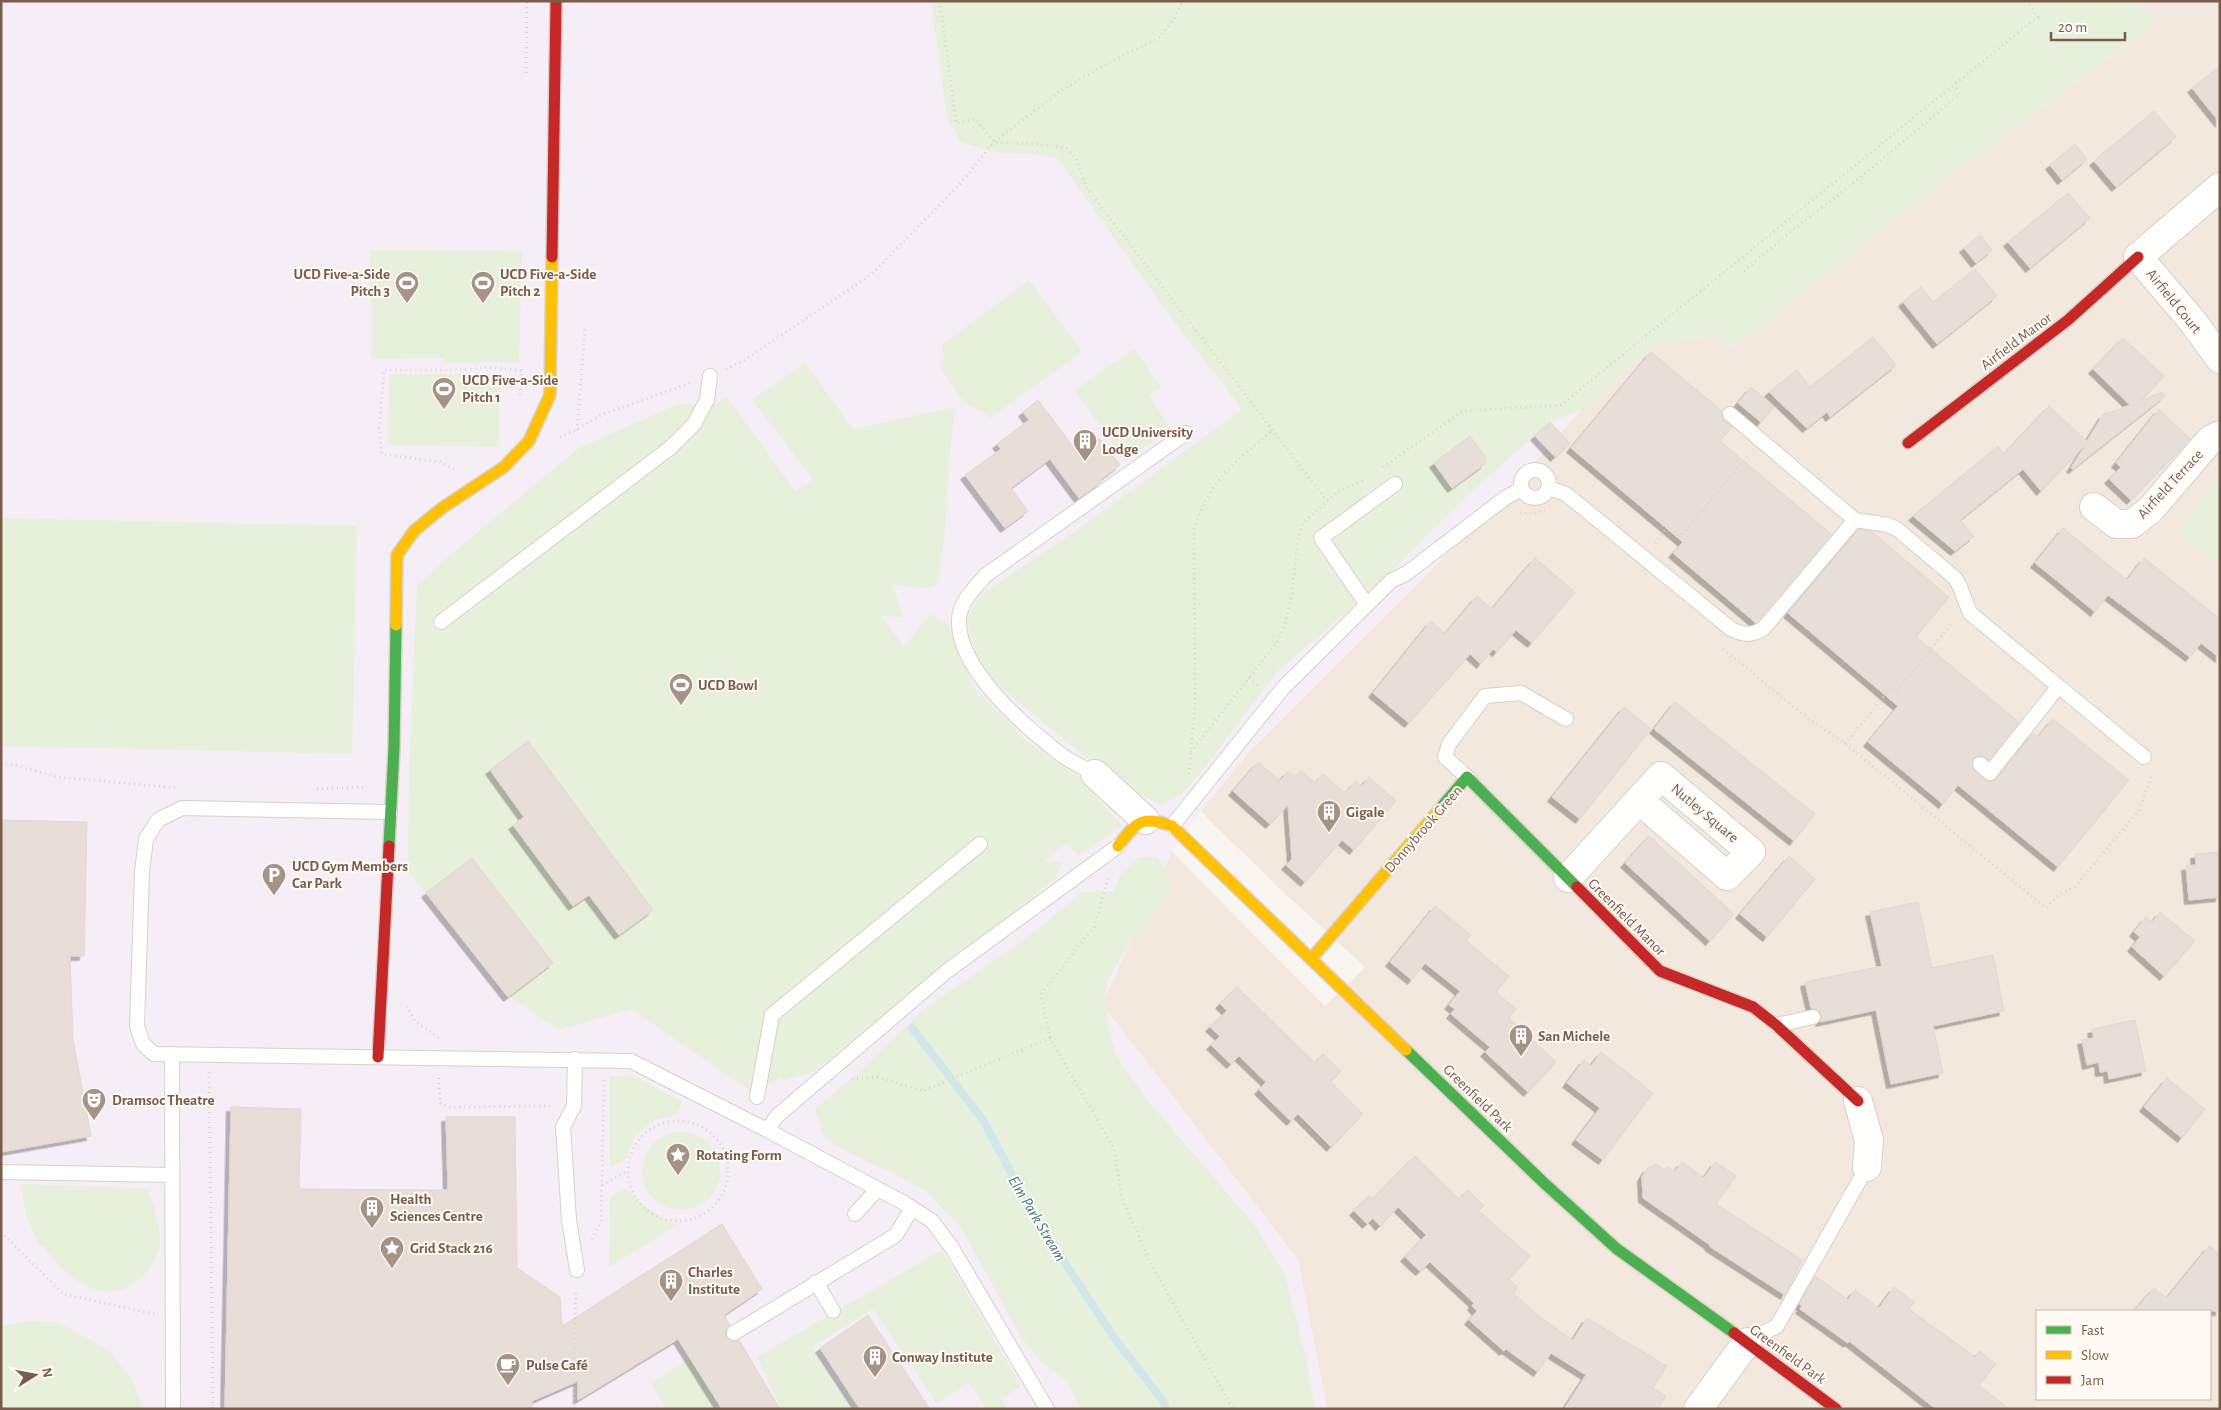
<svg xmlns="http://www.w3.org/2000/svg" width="2221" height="1410" viewBox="0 0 2221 1410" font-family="'Alegreya Sans',sans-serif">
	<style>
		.residential { fill: #f2e8de; fill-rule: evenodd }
		.education { fill: #f6eef6 }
		.green { fill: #e7f0db }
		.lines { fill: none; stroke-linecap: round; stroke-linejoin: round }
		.stream { stroke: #d0e8ea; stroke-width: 8 }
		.building { fill: #e6ded7; stroke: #e2d8d2; filter: url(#shadow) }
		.lane-casing { stroke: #d7d1cb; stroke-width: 16 }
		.street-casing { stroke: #d7d1cb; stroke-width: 30 }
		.fast-casing { stroke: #d9d2cb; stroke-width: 14 }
		.slow-casing { stroke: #d9d2cb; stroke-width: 14 }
		.jam-casing { stroke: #d9d2cb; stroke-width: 14 }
		.path { stroke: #dcd5d0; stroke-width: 3; stroke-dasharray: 1 4; stroke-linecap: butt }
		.lane { stroke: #fefefd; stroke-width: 14 }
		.street { stroke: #fefefd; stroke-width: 28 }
		.fast { stroke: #4caf50; stroke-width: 11 }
		.slow { stroke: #ffc107; stroke-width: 11 }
		.jam { stroke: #c62828; stroke-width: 11 }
		.labels { text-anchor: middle; stroke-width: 4; stroke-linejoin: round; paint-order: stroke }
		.poi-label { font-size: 15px; font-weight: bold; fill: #7a5c4d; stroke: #fffaf3; text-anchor: start }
		.street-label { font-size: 15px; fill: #7a5c4d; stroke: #fffaf3 }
		.water-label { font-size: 16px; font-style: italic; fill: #437c86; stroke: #fffaf3 }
	</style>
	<defs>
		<filter id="shadow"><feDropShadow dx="-4.5" dy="4.5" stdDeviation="0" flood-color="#0004"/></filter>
	</defs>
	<rect width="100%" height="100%" fill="#f9f5f0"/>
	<path class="residential" d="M2135,1H2220V1409H1327L1298,1260L1102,1004L1172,852L1325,1006L1365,967L1293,901L1208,819L1198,807L1374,588L1659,342L1720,335L1731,349L1852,255L1941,182L2156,24ZM2037,1311H2210V1399H2037Z"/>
	<polygon class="education" points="1,1 2135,1 2157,23 1941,182 1852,255 1731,349 1720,335 1659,342 1582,409 1496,506 1250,751 1197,816 1172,852 1102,1004 1298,1260 1327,1409 1,1409"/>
	<g class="green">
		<polygon points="931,1 2135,1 2157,23 1941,182 1852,255 1731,349 1720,335 1659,342 1582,409 1550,422 1474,489 1374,588 1277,672 1201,772 1180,796 1161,805 1114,780 994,682 973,654 967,616 980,595 1083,526 1242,409 1170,316 1057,158 1036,154 998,153 961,142 947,118"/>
		<polygon points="370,250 522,251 519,362 444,363 444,358 371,359"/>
		<path d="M1029,280L1082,352L990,418C984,410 977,411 970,406C957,396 950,382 941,368L944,356L942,345Z"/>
		<polygon points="1134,349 1161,387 1149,396 1171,429 1125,461 1075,390"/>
		<path d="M805,363L853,429L955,407C947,466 948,525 938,584L925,588L893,585L903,618L881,615L904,647L930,614L948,625L975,689L1025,740L1079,777L1122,826L1078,856L1066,843L1044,862H1062L1055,879L815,1071L782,1081L780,1077L755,1094L631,1009L559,1030L509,996L408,871L409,765L417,586L448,557L579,448L678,404L715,405L727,397L795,491L813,480L752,400Z"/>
		<polygon points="389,374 500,374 499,447 388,445"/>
		<polygon points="2220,479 2220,565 2178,531"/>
		<polygon points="1,518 357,526 352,754 1,746"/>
		<polygon points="1139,857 1157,857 1168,872 1170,893 1132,939 1107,981 1105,1002 1112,1041 1117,1057 1147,1100 1253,1223 1285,1275 1306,1358 1315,1409 1080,1409 1068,1382 1041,1362 1020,1336 962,1229 926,1191 891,1172 857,1157 824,1138 815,1109 862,1069 924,1009 1021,942 1083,892 1114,891 1120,875"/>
		<polygon points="631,1075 682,1101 676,1115 655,1120 636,1134 626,1159 610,1168 610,1076"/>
		<circle cx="681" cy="1171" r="39"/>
		<path d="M21,1184L148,1188C153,1204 160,1222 160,1240C160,1252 151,1267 144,1275C109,1312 65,1280 43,1245L40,1247L26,1215Z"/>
		<path d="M625,1188C641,1205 656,1216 677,1225L609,1267L610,1198Z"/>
		<polygon points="942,1250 1021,1386 1002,1399 1007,1409 986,1409 969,1382 937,1404 873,1309 812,1347 853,1409 781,1409 757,1357"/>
		<polygon points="27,1321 58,1322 108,1350 133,1381 142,1409 1,1409 1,1326"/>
		<polygon points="690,1359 722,1409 666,1409 651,1383"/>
	</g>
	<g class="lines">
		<polyline class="stream" points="912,1028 983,1120 1024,1197 1065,1263 1115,1339 1164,1402 1166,1409"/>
	</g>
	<g class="building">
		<polygon points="2220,66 2220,123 2192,88"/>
		<polygon points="2154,111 2176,137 2116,187 2094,161"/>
		<polygon points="2075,144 2087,159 2062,180 2050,165"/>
		<polygon points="2068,193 2090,218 2030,268 2008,242"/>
		<polygon points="1980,235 1992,250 1976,263 1964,248"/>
		<polygon points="1975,269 1997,296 1937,344 1903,302 1921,287 1933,302"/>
		<polygon points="1873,337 1896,365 1830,417 1827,412 1807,428 1769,392 1797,370 1810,387"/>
		<polygon points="2123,338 2164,376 2140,401 2162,392 2165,396 2073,469 2071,468 2086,444 2041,491 2023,469 1960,520 1974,536 1955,551 1913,516 1998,446 2004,454 2049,406 2087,441 2103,415 2130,405 2093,369"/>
		<polygon points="1651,352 1722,411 1722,417 1732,427 1720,441 1831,534 1756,623 1673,553 1683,542 1571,448"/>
		<polygon points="1751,387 1774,407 1761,422 1738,403"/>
		<polygon points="1038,400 1078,453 1099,438 1120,465 1100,480 1101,482 1079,498 1050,459 1011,488 1028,511 1005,528 965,475 1001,449 997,444 1029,420 1023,412"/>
		<polygon points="2159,409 2190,439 2131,500 2109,479 2121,467 2116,463"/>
		<polygon points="1550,422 1570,443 1555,457 1535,436"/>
		<polygon points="1470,436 1485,456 1485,464 1452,488 1434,463"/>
		<polygon points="2063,528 2127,580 2144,558 2220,619 2220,658 2201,643 2190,657 2108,595 2095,612 2050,575 2035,563"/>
		<polygon points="1859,529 1871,531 1949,597 1916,637 2019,722 1989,760 1981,755 1974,758 1971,763 1974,770 1985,780 1994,781 2033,733 2038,737 2053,719 2129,780 2058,867 1958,785 1943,804 1868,742 1898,706 1788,613"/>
		<polygon points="1535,558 1575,592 1532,643 1516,630 1497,652 1493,649 1481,664 1470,654 1409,723 1373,693 1431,621 1445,634 1477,596 1492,609"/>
		<polygon points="1675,702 1815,814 1794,841 1654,729"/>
		<polygon points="1624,707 1651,729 1580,819 1552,797"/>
		<polygon points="528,741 653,910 619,935 589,895 573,906 513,825 524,817 490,770"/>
		<polygon points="1258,762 1280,781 1288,771 1295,777 1301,771 1315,783 1323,774 1345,793 1356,781 1362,786 1369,777 1396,801 1354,850 1342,840 1305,882 1286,865 1292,859 1288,805 1270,824 1233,791"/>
		<polygon points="1,820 87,822 84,956 70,956 73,1040 91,1136 1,1152"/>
		<polygon points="1649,836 1734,914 1710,941 1625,863"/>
		<polygon points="2220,852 2220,897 2189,900 2186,866 2196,865 2195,854"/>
		<polygon points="1789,856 1815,879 1767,937 1740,914"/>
		<polygon points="472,858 553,963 508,997 426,893"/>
		<polygon points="1918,902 1932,968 1993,955 2004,1011 1933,1026 1943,1073 1891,1084 1876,1010 1820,1022 1822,1016 1820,1012 1811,1008 1805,982 1882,966 1870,912"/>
		<polygon points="1435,906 1471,935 1466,941 1509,976 1496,992 1516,1009 1509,1018 1556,1062 1528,1092 1485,1052 1490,1047 1451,1014 1455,1009 1449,1005 1460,991 1425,963 1412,980 1390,962"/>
		<polygon points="2160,912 2195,941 2164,976 2132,947 2140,937 2134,932 2146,917 2152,922"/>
		<polygon points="1237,987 1315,1063 1323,1054 1341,1071 1330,1081 1363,1114 1331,1147 1298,1114 1291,1121 1259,1090 1266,1082 1239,1056 1231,1064 1211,1045 1220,1036 1210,1027 1227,1011 1220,1004"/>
		<polygon points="2135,1020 2146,1071 2109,1079 2108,1071 2100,1072 2099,1062 2087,1065 2082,1040 2094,1038 2092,1029"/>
		<polygon points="1601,1052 1653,1093 1603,1160 1576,1140 1600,1108 1567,1083 1584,1060 1591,1066"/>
		<polygon points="2167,1078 2205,1109 2182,1138 2144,1107"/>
		<polygon points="231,1107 301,1109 299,1189 448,1190 446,1117 515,1117 517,1268 560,1297 562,1326 722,1224 762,1289 724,1315 730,1325 726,1329 726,1337 730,1341 739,1340 780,1409 722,1409 678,1339 578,1400 578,1381 532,1401 532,1409 225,1409"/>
		<polygon points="1415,1156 1459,1199 1468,1190 1484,1206 1479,1211 1530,1256 1509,1279 1518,1287 1513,1293 1540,1317 1573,1340 1587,1318 1667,1366 1653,1388 1666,1396 1658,1409 1564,1409 1586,1375 1551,1353 1538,1372 1506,1349 1504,1351 1469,1320 1477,1311 1472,1306 1474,1303 1430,1262 1420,1271 1405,1257 1426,1235 1398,1207 1380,1226 1373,1218 1367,1224 1354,1211 1369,1196 1373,1199"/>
		<polygon points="1682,1162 1704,1178 1715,1162 1736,1176 1716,1204 1802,1260 1785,1295 1709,1246 1710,1245 1643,1198 1642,1177 1647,1169 1656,1164 1665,1170 1668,1167 1675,1171"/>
		<polygon points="2209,1246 2220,1254 2220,1311 2134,1311 2154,1288 2167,1298"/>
		<polygon points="1815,1276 1848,1300 1855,1290 1879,1308 1894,1287 1914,1302 1909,1309 1975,1357 1979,1351 1996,1364 1979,1385 2009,1409 1936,1409 1849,1341 1848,1343 1800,1309 1802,1306 1799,1304"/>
		<polygon points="868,1315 930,1409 860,1409 820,1348"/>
	</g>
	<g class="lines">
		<defs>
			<g id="lane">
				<polyline points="1730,414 1855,520"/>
				<circle cx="1535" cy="484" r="14"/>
				<path d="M1549,488L1566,494L1731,629C1743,635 1750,636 1763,629L1855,520L1888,525L1897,529L1955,578L1960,587L1970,613L2144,757"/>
				<polyline points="1367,605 1321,538 1395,484"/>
				<polyline points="441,622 670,448 694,424 707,400 710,376"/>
				<polyline points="1980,764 1990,773 2058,687"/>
				<path d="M1095,774C1083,767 1069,761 1059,753C1023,725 957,668 959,620C959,603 975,587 986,575L1186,433"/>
				<polyline points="1467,777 1445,757 1449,744 1485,696 1521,693 1566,719"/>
				<polyline points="390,812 182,808 158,820 146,839 142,872 137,1026 143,1044 154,1054 631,1061 767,1130 777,1116 947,971 1118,846"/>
				<polyline points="1172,826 1283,688 1391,581 1407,573 1505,498 1521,489"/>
				<polyline points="1776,1025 1813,1017"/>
				<polyline points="172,1054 173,1409"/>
				<polyline points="575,1059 574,1106 563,1127 569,1220 577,1270"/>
				<polyline points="757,1097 772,1015 980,844"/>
				<polyline points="767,1130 906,1204 932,1221 952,1248 1047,1409"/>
				<polyline points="1,1172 171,1175"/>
				<polyline points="855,1214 877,1190"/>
				<polyline points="816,1282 833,1311"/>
				<polyline points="734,1333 896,1235 912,1208"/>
				<polyline points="1747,1342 1777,1326 1867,1167"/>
			</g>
			<g id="street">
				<polyline points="2220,187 2138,257 2194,323 2220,359"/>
				<polyline points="2094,507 2116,524 2132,524 2150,510 2210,440 2220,435"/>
				<polyline points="1095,774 1145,820"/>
				<polyline points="1568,878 1661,776 1751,852 1727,876 1639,800"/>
				<polyline points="1858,1101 1869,1140 1867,1167"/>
				<polyline points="1698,1409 1747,1342"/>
			</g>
			<g id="fast">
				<polyline points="1438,811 1467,777 1577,887"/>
				<polyline points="389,846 394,748 396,625"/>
				<polyline points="1406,1050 1544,1183 1617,1249 1734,1333"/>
			</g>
			<g id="slow">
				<polyline points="396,625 397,555 414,531 442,508 504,467 529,441 550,395 552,257"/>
				<path d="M1118,846C1137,822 1141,815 1172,826L1406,1050"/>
				<polyline points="1312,958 1438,811"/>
			</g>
			<g id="jam">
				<polyline points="552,257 556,1"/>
				<polyline points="1908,443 2068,320 2138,257"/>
				<polyline points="1577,887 1660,971 1753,1007 1776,1025 1858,1101"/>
				<polyline points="378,1057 389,846"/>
				<polyline points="1734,1333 1836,1409"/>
			</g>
		</defs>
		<use href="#lane" class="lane-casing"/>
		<use href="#street" class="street-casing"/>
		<use href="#fast" class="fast-casing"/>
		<use href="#slow" class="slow-casing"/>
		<use href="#jam" class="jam-casing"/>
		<g class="path">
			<polyline points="940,1 956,123 975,119 994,142 1049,145 1066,148 1076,158 1086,187 1326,500"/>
			<polyline points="526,73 527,1"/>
			<polyline points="1744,271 1785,236 1851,185 1960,94 1954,86"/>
			<polyline points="726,369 743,361 872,274 960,184 994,142 1060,91 1114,60 1159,38 1174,19 1183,1"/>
			<polyline points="520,395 522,366"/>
			<polyline points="577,430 585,328"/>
			<polyline points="560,437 576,430 601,415 690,383"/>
			<polyline points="1383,467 1463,411 1561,405 2031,22 2038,17 2027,1"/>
			<polyline points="454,469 440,462 382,454 379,429 384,370 462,370 492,367 522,371"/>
			<polyline points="1520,513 1533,514 1548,509"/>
			<polyline points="1655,543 1669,526 1681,536 1749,455"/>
			<polyline points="1723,649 1809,719 1842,741 2046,908 2060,894 2076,886 2139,810 2152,775"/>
			<polyline points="1249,678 1260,687"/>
			<polyline points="1845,744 1891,688 1896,692 1953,622"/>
			<polyline points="1191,752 1278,641 1285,623 1292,594 1298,540 1303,523 1337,492 1364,480"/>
			<polyline points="1,764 14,765 58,777 179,788"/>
			<path d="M1189,774L1195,706L1194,530C1209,480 1234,463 1273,430"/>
			<polyline points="317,789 366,787"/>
			<polyline points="407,1006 415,1021 439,1038"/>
			<polyline points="1050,1038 1041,994 1094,927 1108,878"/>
			<polyline points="209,1072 213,1409"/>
			<polyline points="439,1078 440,1103 450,1107 552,1106"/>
			<polyline points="852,1079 878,1077 923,1091 1050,1038 1114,1149 1122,1199 1151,1264 1233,1409"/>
			<circle cx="678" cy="1171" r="50"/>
			<polyline points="602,1185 628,1171"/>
			<polyline points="1,1232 63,1294 155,1314"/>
			<polyline points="592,1239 601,1222 604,1080"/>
			<polyline points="573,1409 576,1289"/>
		</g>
		<use href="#lane" class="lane"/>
		<use href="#street" class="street"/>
		<use href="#fast" class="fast"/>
		<use href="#slow" class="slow"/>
		<use href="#jam" class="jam"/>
	</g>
	<defs>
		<symbol id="stadium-pin" viewBox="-11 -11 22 30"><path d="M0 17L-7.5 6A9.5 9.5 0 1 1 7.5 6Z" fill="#a69286" stroke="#fffaf3"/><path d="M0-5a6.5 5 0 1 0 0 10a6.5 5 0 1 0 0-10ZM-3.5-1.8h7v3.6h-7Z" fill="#fff"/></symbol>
		<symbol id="building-pin" viewBox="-11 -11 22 30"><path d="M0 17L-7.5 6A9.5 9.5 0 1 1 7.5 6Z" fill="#a69286" stroke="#fffaf3"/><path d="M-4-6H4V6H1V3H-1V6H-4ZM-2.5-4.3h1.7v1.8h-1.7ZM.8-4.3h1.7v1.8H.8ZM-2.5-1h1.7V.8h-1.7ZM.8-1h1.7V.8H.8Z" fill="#fff"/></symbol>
		<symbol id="parking-pin" viewBox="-11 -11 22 30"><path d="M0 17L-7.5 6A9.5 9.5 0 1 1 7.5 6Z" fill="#a69286" stroke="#fffaf3"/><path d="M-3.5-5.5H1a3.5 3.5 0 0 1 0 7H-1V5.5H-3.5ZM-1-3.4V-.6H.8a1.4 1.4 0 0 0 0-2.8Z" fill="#fff"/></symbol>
		<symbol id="theatre-pin" viewBox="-11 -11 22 30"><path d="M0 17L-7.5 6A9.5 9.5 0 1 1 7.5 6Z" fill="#a69286" stroke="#fffaf3"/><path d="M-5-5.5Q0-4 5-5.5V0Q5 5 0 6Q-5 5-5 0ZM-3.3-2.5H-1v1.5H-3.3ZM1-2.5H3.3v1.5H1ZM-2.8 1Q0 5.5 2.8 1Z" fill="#fff"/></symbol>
		<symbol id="sight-pin" viewBox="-11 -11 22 30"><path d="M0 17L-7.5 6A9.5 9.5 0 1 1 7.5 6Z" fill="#a69286" stroke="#fffaf3"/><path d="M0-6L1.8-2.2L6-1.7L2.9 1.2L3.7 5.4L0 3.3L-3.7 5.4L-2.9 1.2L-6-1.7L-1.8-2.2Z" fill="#fff"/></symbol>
		<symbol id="cafe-pin" viewBox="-11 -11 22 30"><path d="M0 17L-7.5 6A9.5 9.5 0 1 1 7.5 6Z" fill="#a69286" stroke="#fffaf3"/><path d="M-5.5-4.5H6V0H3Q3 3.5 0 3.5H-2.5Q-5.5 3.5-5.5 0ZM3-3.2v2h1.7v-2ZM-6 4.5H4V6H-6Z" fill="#fff"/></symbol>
	</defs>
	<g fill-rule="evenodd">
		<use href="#stadium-pin" x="393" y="269" width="28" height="38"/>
		<use href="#stadium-pin" x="469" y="269" width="28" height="38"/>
		<use href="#stadium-pin" x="430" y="375" width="28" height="38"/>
		<use href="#building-pin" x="1071" y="427" width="28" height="38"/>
		<use href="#stadium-pin" x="667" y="671" width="28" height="38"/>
		<use href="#building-pin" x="1315" y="798" width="28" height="38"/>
		<use href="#parking-pin" x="260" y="861" width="28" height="38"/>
		<use href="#building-pin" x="1507" y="1022" width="28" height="38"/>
		<use href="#theatre-pin" x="80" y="1086" width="28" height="38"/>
		<use href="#sight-pin" x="664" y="1141" width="28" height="38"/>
		<use href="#building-pin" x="358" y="1194" width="28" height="38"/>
		<use href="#sight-pin" x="378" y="1234" width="28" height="38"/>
		<use href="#building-pin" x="657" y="1267" width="28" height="38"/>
		<use href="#building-pin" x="861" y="1343" width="28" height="38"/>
		<use href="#cafe-pin" x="494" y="1351" width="28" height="38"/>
	</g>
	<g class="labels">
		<g class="poi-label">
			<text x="390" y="279" text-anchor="end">UCD Five-a-Side<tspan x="390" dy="17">Pitch 3</tspan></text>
			<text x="500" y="279">UCD Five-a-Side<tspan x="500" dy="17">Pitch 2</tspan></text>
			<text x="462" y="385">UCD Five-a-Side<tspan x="462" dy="17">Pitch 1</tspan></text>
			<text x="1102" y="437">UCD University<tspan x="1102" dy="17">Lodge</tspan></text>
			<text x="698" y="690">UCD Bowl</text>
			<text x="1346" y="817">Gigale</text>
			<text x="292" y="871">UCD Gym Members<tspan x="292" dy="17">Car Park</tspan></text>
			<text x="1538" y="1041">San Michele</text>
			<text x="112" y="1105">Dramsoc Theatre</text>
			<text x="696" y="1160">Rotating Form</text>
			<text x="390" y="1204">Health<tspan x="390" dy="17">Sciences Centre</tspan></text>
			<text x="410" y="1253">Grid Stack 216</text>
			<text x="688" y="1277">Charles<tspan x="688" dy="17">Institute</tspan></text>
			<text x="892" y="1362">Conway Institute</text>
			<text x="526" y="1370">Pulse Café</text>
		</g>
		<g class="street-label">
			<text transform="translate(2174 301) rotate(51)" y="5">Airfield Court</text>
			<text transform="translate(2016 341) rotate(-37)" y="5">Airfield Manor</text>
			<text transform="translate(2170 484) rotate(-47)" y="5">Airfield Terrace</text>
			<text transform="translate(1705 813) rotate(40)" y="5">Nutley Square</text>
			<text transform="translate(1423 829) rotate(-49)" y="5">Donnybrook Green</text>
			<text transform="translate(1627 917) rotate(45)" y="5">Greenfield Manor</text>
			<text transform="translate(1478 1098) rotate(44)" y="5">Greenfield Park</text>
			<text transform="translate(1788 1354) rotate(36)" y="5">Greenfield Park</text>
		</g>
		<g class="water-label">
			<text transform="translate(1038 1218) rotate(59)" y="6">Elm Park Stream</text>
		</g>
	</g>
	<rect width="2221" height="1410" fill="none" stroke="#7a5c4d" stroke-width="5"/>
	<rect x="2036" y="1310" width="175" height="90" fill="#fffaf3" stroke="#cabbb1"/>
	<rect x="2046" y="1326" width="25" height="8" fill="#4caf50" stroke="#cabbb1"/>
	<text x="2081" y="1335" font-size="15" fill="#7a5c4d">Fast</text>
	<rect x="2046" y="1351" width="25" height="8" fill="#ffc107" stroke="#cabbb1"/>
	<text x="2081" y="1360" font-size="15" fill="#7a5c4d">Slow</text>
	<rect x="2046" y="1376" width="25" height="8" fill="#c62828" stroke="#cabbb1"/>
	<text x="2081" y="1385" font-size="15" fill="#7a5c4d">Jam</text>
	<g transform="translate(35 1375) rotate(79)" stroke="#fffaf3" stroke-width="4" paint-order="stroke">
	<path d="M0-4L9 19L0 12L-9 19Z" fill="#7a5c4d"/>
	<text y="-8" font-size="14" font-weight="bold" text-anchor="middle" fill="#7a5c4d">N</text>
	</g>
	<path d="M2051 32v8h74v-8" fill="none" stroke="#7a5c4d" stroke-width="2.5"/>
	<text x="2058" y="32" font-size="15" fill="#7a5c4d" stroke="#fffaf3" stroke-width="4" paint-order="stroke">20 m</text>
</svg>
